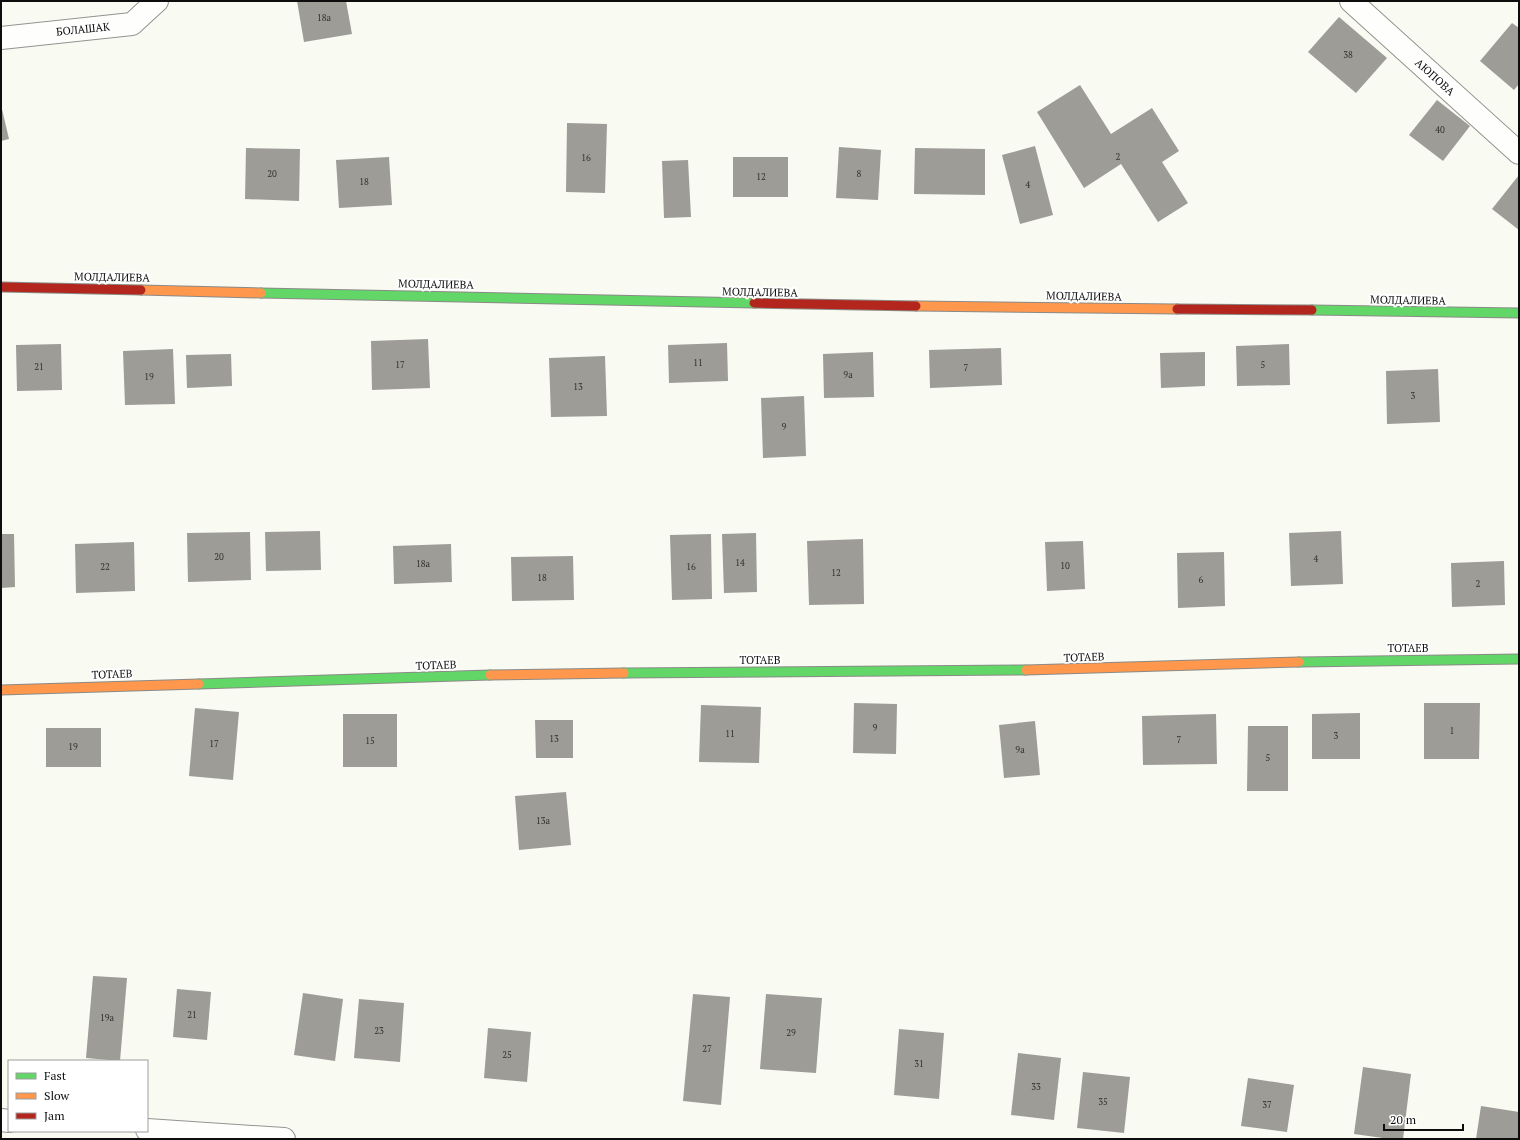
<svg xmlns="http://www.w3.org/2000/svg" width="1520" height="1140" viewBox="0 0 1520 1140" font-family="'PT Serif',serif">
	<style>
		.building { fill: #9d9c97 }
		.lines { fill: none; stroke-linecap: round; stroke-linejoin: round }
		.street-casing { stroke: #939490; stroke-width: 24 }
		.fast-casing { stroke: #8a8a87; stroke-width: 11 }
		.slow-casing { stroke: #8a8a87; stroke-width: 11 }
		.jam-casing { stroke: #8a8a87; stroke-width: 11 }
		.street { stroke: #fefefd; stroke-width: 22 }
		.fast { stroke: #63d668; stroke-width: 9 }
		.slow { stroke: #ff974d; stroke-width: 9 }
		.jam { stroke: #b3261e; stroke-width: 9 }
		.labels { text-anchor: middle; stroke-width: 4; stroke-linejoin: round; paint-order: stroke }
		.number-label { font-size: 9px; fill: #313130 }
		.street-label { font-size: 11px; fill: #0d0d0d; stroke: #fff }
	</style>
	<rect width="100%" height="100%" fill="#f9faf2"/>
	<g class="building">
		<polygon points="297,1 346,1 352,34 304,42"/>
		<polygon points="1339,17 1387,58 1356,93 1308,52"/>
		<polygon points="1512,23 1519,28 1519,84 1514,90 1480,61"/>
		<polygon points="1080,85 1111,134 1152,108 1179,151 1162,162 1188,203 1158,222 1121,164 1084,188 1037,112"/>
		<polygon points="1437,100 1470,126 1443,161 1409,135"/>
		<polygon points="1,105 9,139 1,141"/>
		<polygon points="567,123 607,124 605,193 566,192"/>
		<polygon points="1035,146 1053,215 1020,224 1002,155"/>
		<polygon points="839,147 881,150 878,200 836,198"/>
		<polygon points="246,148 300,149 299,201 245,199"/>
		<polygon points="915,148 985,149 985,195 914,194"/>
		<polygon points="389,157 392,205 339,208 336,160"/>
		<rect x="733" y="157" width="55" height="40"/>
		<polygon points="688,160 691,217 664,218 662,161"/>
		<polygon points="1519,175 1519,230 1492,209"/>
		<polygon points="428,339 430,388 372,390 371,341"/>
		<polygon points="727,343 728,381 669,383 668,345"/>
		<polygon points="61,344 62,390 17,391 16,345"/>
		<polygon points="1289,344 1290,385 1237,386 1236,346"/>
		<polygon points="1001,348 1002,385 930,388 929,350"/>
		<polygon points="173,349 175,404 125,405 123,351"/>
		<polygon points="873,352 874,397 824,398 823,354"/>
		<polygon points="1205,352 1205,386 1161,388 1160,353"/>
		<polygon points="231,354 232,386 187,388 186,355"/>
		<polygon points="605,356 607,416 551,417 549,358"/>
		<polygon points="1438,369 1440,422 1387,424 1386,371"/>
		<polygon points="804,396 806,456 763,458 761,398"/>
		<polygon points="320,531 321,570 266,571 265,532"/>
		<polygon points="1341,531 1343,584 1291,586 1289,533"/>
		<polygon points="250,532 251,580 188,582 187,533"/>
		<polygon points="756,533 757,592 724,593 722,534"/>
		<polygon points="1,534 14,534 15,587 1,588"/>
		<polygon points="711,534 712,599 672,600 670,535"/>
		<polygon points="863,539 864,604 809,605 807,541"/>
		<polygon points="1083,541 1085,589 1047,591 1045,542"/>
		<polygon points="134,542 135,591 76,593 75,544"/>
		<polygon points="451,544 452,582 394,584 393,546"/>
		<polygon points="1224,552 1225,606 1178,608 1177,553"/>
		<polygon points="573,556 574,600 512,601 511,557"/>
		<polygon points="1504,561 1505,605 1452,607 1451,563"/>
		<polygon points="854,703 897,704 896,754 853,753"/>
		<polygon points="1424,703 1480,703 1479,759 1424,759"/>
		<polygon points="701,705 761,707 759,763 699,762"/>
		<polygon points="195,708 239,712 233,780 189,776"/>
		<polygon points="1360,713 1360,759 1312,759 1312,714"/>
		<rect x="343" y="714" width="54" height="53"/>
		<polygon points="1216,714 1217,764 1143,765 1142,716"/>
		<polygon points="535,720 573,720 573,758 536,758"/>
		<polygon points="1035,721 1040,775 1004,778 999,725"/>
		<polygon points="1248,726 1288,726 1288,791 1247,791"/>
		<rect x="46" y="728" width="55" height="39"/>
		<polygon points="566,792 571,845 519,850 515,796"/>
		<polygon points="93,976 127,978 120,1061 86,1058"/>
		<polygon points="177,989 211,992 207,1040 173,1037"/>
		<polygon points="303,993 343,999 335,1061 294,1055"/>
		<polygon points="693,994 730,997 721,1105 683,1101"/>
		<polygon points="766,994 822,998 816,1073 760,1069"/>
		<polygon points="359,999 404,1003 400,1062 354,1058"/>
		<polygon points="488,1028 531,1032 527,1082 484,1078"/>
		<polygon points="899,1029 944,1033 939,1099 894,1095"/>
		<polygon points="1018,1053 1061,1058 1054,1120 1011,1115"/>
		<polygon points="1363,1067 1411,1074 1403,1139 1390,1139 1354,1134"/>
		<polygon points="1083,1072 1130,1077 1124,1133 1077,1128"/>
		<polygon points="1248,1078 1294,1085 1287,1132 1241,1126"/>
		<polygon points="1481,1106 1519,1112 1519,1139 1476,1139"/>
	</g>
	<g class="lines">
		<defs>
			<g id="street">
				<polyline points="1351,1 1519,153"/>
				<polyline points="1,38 132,24 157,1"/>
				<polyline points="1,1120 9,1121"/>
				<polyline points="147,1130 284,1139"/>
			</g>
			<g id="fast">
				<polyline points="261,293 754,303"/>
				<polyline points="1312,310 1519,313"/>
				<polyline points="1299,662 1519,659"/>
				<polyline points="624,673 1026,670"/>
				<polyline points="199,684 490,675"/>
			</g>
			<g id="slow">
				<polyline points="141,290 261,293"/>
				<polyline points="916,306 1177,309"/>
				<polyline points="1026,670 1299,662"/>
				<polyline points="490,675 624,673"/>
				<polyline points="1,690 199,684"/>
			</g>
			<g id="jam">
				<polyline points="1,287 141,290"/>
				<polyline points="754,303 916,306"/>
				<polyline points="1177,309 1312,310"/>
			</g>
		</defs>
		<use href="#street" class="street-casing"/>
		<use href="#fast" class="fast-casing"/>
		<use href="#slow" class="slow-casing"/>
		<use href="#jam" class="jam-casing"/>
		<use href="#street" class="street"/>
		<use href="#fast" class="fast"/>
		<use href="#slow" class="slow"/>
		<use href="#jam" class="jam"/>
	</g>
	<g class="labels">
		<g class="number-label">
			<text x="324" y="21">18а</text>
			<text x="1348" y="58">38</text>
			<text x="1440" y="133">40</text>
			<text x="1118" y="160">2</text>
			<text x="586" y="161">16</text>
			<text x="272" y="177">20</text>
			<text x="859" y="177">8</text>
			<text x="761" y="180">12</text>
			<text x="364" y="185">18</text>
			<text x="1028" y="188">4</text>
			<text x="698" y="366">11</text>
			<text x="400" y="368">17</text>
			<text x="1263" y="368">5</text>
			<text x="39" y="370">21</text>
			<text x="966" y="371">7</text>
			<text x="848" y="378">9а</text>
			<text x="149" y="380">19</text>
			<text x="578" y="390">13</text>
			<text x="1413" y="399">3</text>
			<text x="784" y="430">9</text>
			<text x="219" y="560">20</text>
			<text x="1316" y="562">4</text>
			<text x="740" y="566">14</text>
			<text x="423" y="567">18а</text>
			<text x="1065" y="569">10</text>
			<text x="105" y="570">22</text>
			<text x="691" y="570">16</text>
			<text x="836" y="576">12</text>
			<text x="542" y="581">18</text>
			<text x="1201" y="583">6</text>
			<text x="1478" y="587">2</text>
			<text x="875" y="731">9</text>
			<text x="1452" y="734">1</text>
			<text x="730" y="737">11</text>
			<text x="1336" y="739">3</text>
			<text x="554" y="742">13</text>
			<text x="1179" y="743">7</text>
			<text x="370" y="744">15</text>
			<text x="214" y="747">17</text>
			<text x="73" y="750">19</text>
			<text x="1020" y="753">9а</text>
			<text x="1268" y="761">5</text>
			<text x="543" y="824">13а</text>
			<text x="192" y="1018">21</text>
			<text x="107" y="1021">19а</text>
			<text x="379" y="1034">23</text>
			<text x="791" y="1036">29</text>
			<text x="707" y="1052">27</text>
			<text x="507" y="1058">25</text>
			<text x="919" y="1067">31</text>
			<text x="1036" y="1090">33</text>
			<text x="1103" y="1105">35</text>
			<text x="1267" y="1108">37</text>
		</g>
		<g class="street-label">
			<text transform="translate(83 29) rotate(-6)" y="4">БОЛАШАК</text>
			<text transform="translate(1435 77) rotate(42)" y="4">АЮПОВА</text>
			<text transform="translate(112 277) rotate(1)" y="4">МОЛДАЛИЕВА</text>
			<text transform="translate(436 284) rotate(1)" y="4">МОЛДАЛИЕВА</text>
			<text transform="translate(760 292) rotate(1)" y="4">МОЛДАЛИЕВА</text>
			<text transform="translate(1084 296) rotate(1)" y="4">МОЛДАЛИЕВА</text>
			<text transform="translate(1408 300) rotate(1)" y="4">МОЛДАЛИЕВА</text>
			<text x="1408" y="652">ТОТАЕВ</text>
			<text transform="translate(1084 657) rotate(-2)" y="4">ТОТАЕВ</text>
			<text x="760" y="664">ТОТАЕВ</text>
			<text transform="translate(436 665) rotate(-2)" y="4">ТОТАЕВ</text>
			<text transform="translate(112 674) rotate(-2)" y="4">ТОТАЕВ</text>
		</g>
	</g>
	<rect width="1520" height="1140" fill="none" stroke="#0d0d0d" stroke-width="4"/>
	<rect x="8" y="1060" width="140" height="72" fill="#ffffff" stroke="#9e9e9e"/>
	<rect x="16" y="1073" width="20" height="6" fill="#63d668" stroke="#9e9e9e"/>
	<text x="44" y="1080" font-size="12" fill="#0d0d0d">Fast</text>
	<rect x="16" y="1093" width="20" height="6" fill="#ff974d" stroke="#9e9e9e"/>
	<text x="44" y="1100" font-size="12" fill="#0d0d0d">Slow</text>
	<rect x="16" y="1113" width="20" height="6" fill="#b3261e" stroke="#9e9e9e"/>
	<text x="44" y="1120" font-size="12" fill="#0d0d0d">Jam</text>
	<path d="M1384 1124v6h79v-6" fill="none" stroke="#0d0d0d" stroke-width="2"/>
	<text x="1390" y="1124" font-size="12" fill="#0d0d0d" stroke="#ffffff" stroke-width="3" paint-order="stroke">20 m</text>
</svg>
